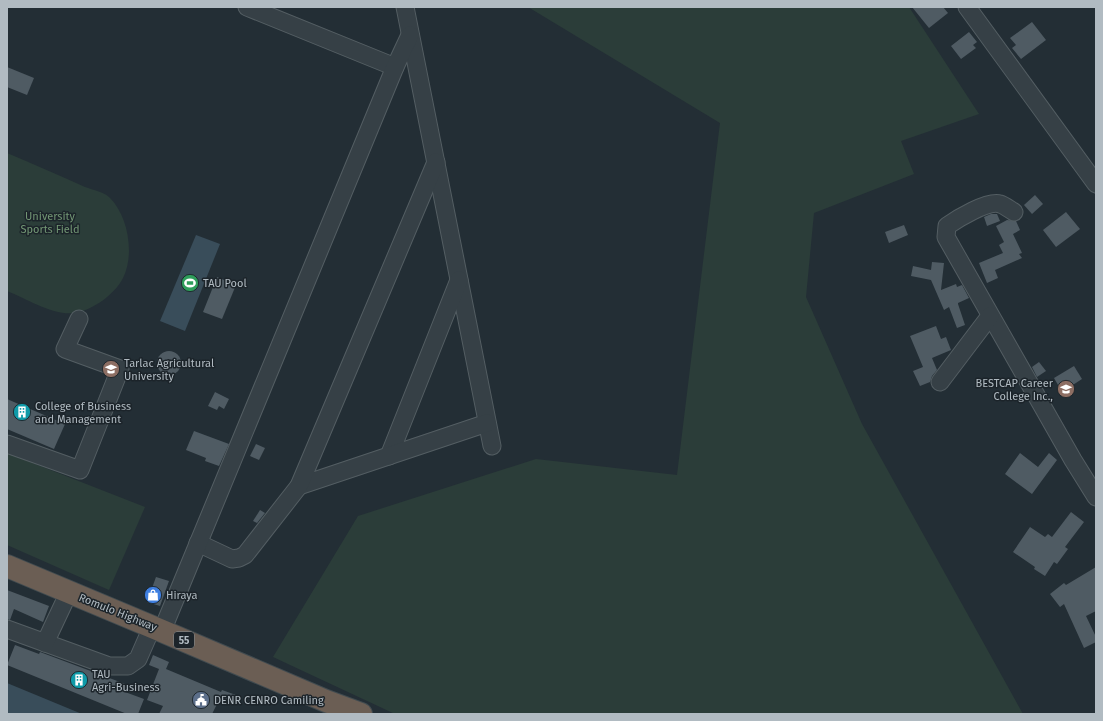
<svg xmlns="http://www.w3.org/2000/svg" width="1103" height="721" viewBox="0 0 1103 721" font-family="'Fira Sans',sans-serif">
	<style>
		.green { fill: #2b3d39 }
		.water { fill: #394d5a }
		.building { fill: #4f5b63 }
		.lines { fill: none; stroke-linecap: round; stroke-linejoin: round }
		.minor-casing { stroke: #545e63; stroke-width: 19 }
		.highway-casing { stroke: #414b50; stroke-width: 24 }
		.minor { stroke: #364046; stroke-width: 17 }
		.highway { stroke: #6b5e54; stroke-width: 22 }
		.labels { text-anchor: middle; stroke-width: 3; stroke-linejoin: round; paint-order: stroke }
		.shield { fill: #1c242a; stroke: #848e94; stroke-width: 1 }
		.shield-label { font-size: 10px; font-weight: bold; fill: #b1bbc2 }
		.park-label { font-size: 11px; fill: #729674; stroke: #1c242a }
		.poi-label { font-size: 11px; fill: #b1bbc2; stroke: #1c242a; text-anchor: start }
		.street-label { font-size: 11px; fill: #b1bbc2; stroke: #1c242a }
	</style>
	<rect width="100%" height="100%" fill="#232e35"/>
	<g class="green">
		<polygon points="528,7 909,7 979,114 901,141 914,174 814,213 806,297 862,424 1023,714 395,714 273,657 358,516 536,459 677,475 720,123"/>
		<path d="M7,153C33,164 59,175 85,187C93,190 105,192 110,198C128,216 135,254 123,278C115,294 93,310 75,313C54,316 27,299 7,291Z"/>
		<polygon points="7,453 145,507 109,590 7,545"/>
	</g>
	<g class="water">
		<polygon points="196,235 220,244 185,331 160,321"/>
		<polygon points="7,683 82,714 7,714"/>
	</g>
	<g class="building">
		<polygon points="912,7 943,7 948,13 929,28"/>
		<polygon points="1032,22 1046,40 1021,59 1012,48 1016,45 1010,38"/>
		<polygon points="969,32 977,42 973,45 976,48 961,59 951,46"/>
		<polygon points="7,67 34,78 27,95 7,87"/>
		<polygon points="1035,195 1043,204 1032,214 1024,205"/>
		<polygon points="1066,212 1080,229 1056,247 1043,230"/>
		<polygon points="991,214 997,214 1000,221 987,226 984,217"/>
		<polygon points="1007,220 1016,221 1020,230 1013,234 1022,253 1019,254 1022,258 995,270 998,278 987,283 979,263 1003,253 999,245 1004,242 996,226"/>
		<polygon points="904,225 908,235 889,243 885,232"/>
		<polygon points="932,262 944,263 941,290 956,284 957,287 962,285 969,298 958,303 958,304 965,325 957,328 949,307 944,310 931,280 911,276 913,266 931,270"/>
		<polygon points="217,277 236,285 222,319 203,312"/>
		<polygon points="936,326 941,339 946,337 951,350 932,358 937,370 932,376 930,382 920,386 913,371 923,367 910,336"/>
		<circle cx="169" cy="363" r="12"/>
		<polygon points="1039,362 1046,371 1037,377 1032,367"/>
		<polygon points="1074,366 1082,379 1062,392 1054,378"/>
		<polygon points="215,392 229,399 224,409 219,406 217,410 208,406"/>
		<polygon points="7,399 65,424 54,449 7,429"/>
		<polygon points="194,431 229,444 219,466 205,461 206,458 186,450"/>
		<polygon points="256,444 265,448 259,460 250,456"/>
		<polygon points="1020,453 1038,467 1049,453 1057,460 1032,494 1005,474"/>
		<polygon points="260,510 265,513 257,523 253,521"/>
		<polygon points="1071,512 1084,522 1065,547 1068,549 1057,564 1054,562 1045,576 1034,569 1035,567 1013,552 1030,527 1045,537 1048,534 1052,537"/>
		<polygon points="1096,567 1096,611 1086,616 1096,637 1096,642 1084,648 1064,604 1060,607 1050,594 1064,583 1066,585"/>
		<polygon points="156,577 169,581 160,606 147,602"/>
		<polygon points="7,590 49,606 43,622 14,609 10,620 7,619"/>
		<polygon points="15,645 39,654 40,652 128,685 125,692 144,699 138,714 127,714 7,665"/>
		<polygon points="153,655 169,662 166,669 221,692 222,690 236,695 233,705 219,700 212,714 159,714 163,706 147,700 159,669 149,665"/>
	</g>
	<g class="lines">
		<defs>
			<g id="minor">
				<polyline points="247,7 395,67"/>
				<polyline points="405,7 492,446"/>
				<polyline points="967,7 1096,184"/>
				<path d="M1014,212C1009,209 1004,205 1000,204C988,200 957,219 947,226L946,237L1073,460L1096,497"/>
				<polyline points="940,382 990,316"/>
				<polyline points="7,444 80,470 120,369 65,349 79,319"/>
				<polyline points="389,456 459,280"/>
				<polyline points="299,486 487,423"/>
				<polyline points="198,543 232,559 239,558 245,555 299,486 436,162"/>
				<polyline points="7,629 109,666 128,666 138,659 152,627"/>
				<polyline points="162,631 395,67 410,35"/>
				<polyline points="45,643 69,592"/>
			</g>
			<polyline id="highway" points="7,566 162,631 326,701 361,714"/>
		</defs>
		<use href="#minor" class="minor-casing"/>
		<use href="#highway" class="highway-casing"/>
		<use href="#minor" class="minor"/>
		<use href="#highway" class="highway"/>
	</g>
	<defs>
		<symbol id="stadium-disc" viewBox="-11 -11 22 22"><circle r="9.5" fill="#2e9e5b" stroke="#1c242a"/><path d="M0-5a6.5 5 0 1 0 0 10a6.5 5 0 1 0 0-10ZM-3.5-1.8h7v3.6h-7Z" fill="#fff"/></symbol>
		<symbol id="university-disc" viewBox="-11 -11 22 22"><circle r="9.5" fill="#8d6e63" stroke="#1c242a"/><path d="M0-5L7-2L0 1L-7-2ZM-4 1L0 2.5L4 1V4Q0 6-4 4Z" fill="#fff"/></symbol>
		<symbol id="building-disc" viewBox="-11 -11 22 22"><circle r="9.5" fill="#0f9aa8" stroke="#1c242a"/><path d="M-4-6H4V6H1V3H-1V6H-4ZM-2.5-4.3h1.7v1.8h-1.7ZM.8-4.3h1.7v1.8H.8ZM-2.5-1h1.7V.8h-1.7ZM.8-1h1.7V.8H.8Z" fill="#fff"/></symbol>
		<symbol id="shop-disc" viewBox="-11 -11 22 22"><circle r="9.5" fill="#3f7fe0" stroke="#1c242a"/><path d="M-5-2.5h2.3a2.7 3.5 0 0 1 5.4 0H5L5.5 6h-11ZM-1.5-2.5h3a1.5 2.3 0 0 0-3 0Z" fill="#fff"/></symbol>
		<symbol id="civic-disc" viewBox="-11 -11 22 22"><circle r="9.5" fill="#5c6f8a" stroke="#1c242a"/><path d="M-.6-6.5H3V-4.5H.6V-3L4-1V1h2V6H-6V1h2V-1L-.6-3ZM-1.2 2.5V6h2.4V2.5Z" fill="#fff"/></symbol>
	</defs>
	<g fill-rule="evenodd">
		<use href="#stadium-disc" x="180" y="273" width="20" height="20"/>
		<use href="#university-disc" x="101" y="359" width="20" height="20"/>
		<use href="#university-disc" x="1056" y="379" width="20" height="20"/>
		<use href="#building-disc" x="12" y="402" width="20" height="20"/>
		<use href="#shop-disc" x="143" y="585" width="20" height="20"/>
		<use href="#building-disc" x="69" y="670" width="20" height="20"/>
		<use href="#civic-disc" x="191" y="690" width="20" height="20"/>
	</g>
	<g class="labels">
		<rect class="shield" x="174" y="632" width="20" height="16" rx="3"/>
		<g class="shield-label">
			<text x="184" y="644">55</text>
		</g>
		<g class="park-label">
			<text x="50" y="220">University<tspan x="50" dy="13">Sports Field</tspan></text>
		</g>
		<g class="poi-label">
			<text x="203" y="287">TAU Pool</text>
			<text x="124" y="367">Tarlac Agricultural<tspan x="124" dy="13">University</tspan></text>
			<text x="1053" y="387" text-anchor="end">BESTCAP Career<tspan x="1053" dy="13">College Inc.,</tspan></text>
			<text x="35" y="410">College of Business<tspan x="35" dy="13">and Management</tspan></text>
			<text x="166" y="599">Hiraya</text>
			<text x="92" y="678">TAU<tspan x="92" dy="13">Agri-Business</tspan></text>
			<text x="214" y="704">DENR CENRO Camiling</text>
		</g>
		<g class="street-label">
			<text transform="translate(118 612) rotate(22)" y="4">Romulo Highway</text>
		</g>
	</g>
	<rect width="1103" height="721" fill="none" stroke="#b1bbc2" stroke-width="16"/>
</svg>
